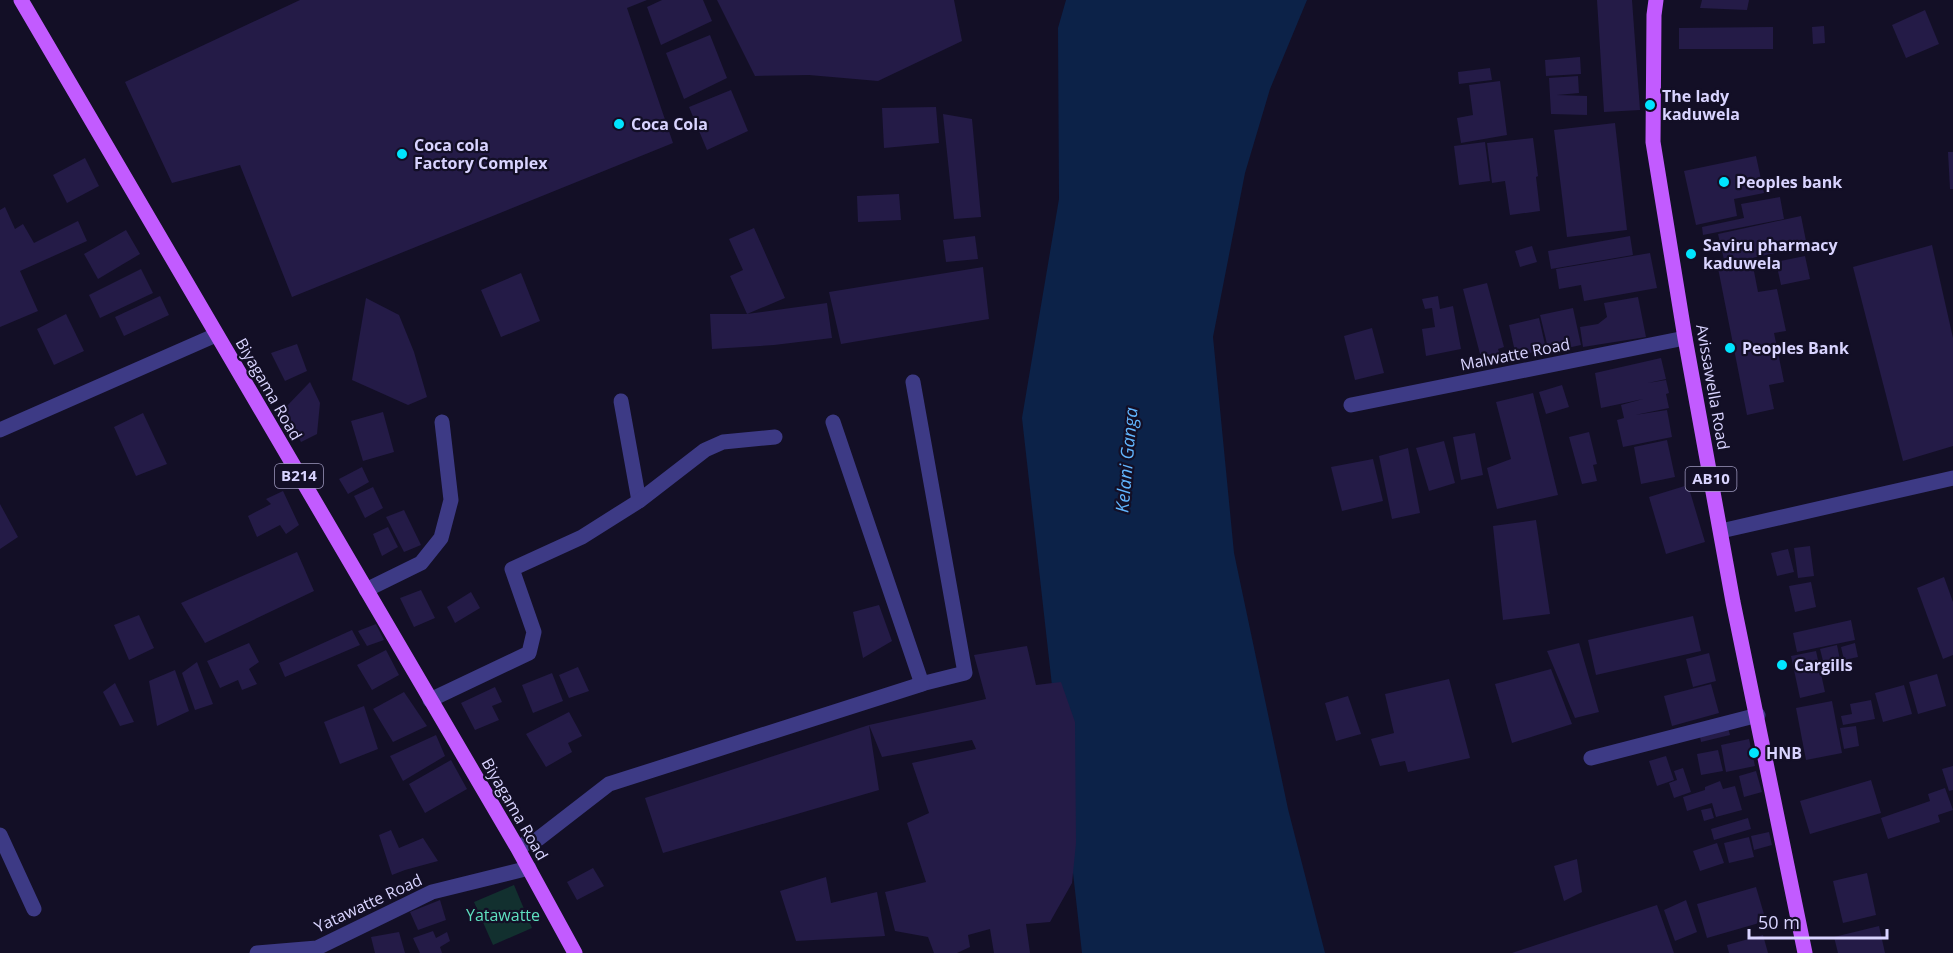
<svg xmlns="http://www.w3.org/2000/svg" width="1953" height="953" viewBox="0 0 1953 953" font-family="'Open Sans',sans-serif">
	<style>
		.green { fill: #12302f }
		.water { fill: #0c2248 }
		.building { fill: #241b47 }
		.lines { fill: none; stroke-linecap: round; stroke-linejoin: round }
		.minor { stroke: #3d3a85; stroke-width: 15 }
		.major { stroke: #c25bff; stroke-width: 15 }
		.poi-dot { fill: #00e5ff; stroke: #130f26; stroke-width: 2 }
		.labels { text-anchor: middle; stroke-width: 4.5; stroke-linejoin: round; paint-order: stroke }
		.shield { fill: #130f26; stroke: #9e99be; stroke-width: 1.5 }
		.shield-label { font-size: 15px; font-weight: bold; fill: #d9d4ff }
		.poi-label { font-size: 16px; font-weight: bold; fill: #d9d4ff; stroke: #130f26; text-anchor: start }
		.street-label { font-size: 16px; fill: #d9d4ff; stroke: #130f26 }
		.park-label { font-size: 16px; fill: #5fe0c0; stroke: #130f26 }
		.water-label { font-size: 18px; font-style: italic; fill: #62b6ff; stroke: #130f26 }
	</style>
	<rect width="100%" height="100%" fill="#130f26"/>
	<polygon class="green" points="514,885 532,928 493,945 474,902"/>
	<polygon class="water" points="1066,0 1307,0 1270,89 1245,173 1213,337 1234,553 1288,809 1325,953 1082,953 1022,418 1059,199 1058,28"/>
	<g class="building">
		<polygon points="300,0 647,0 627,8 673,143 292,297 240,165 172,183 125,82"/>
		<polygon points="662,0 703,0 712,21 661,45 647,7"/>
		<polygon points="717,0 954,0 962,41 878,81 809,75 755,76"/>
		<polygon points="1597,0 1632,0 1640,110 1604,112"/>
		<polygon points="1702,0 1749,0 1747,10 1700,8"/>
		<polygon points="1925,10 1939,44 1906,58 1892,25"/>
		<polygon points="1824,26 1825,43 1813,44 1812,27"/>
		<polygon points="1773,27 1773,49 1679,49 1679,28"/>
		<polygon points="710,35 727,78 684,99 666,53"/>
		<polygon points="1580,57 1581,74 1546,76 1545,60"/>
		<polygon points="1490,68 1492,80 1459,84 1458,72"/>
		<polygon points="1578,76 1579,93 1557,95 1587,96 1587,115 1551,114 1549,78"/>
		<polygon points="1500,81 1507,135 1461,143 1457,118 1473,115 1469,85"/>
		<polygon points="731,90 748,131 707,150 689,107"/>
		<polygon points="936,107 939,143 884,148 882,108"/>
		<polygon points="943,114 972,119 981,217 954,219"/>
		<polygon points="1615,123 1627,230 1567,237 1554,130"/>
		<polygon points="1533,138 1538,176 1536,177 1540,211 1510,215 1505,181 1492,183 1487,143"/>
		<polygon points="1485,142 1490,181 1459,185 1454,146"/>
		<polygon points="1948,152 1953,152 1953,189 1950,189"/>
		<polygon points="1756,156 1764,193 1734,199 1737,216 1696,225 1684,171"/>
		<polygon points="85,158 99,186 67,203 53,175"/>
		<polygon points="899,194 901,220 858,222 857,196"/>
		<polygon points="1780,197 1784,219 1703,235 1702,227 1744,218 1741,204"/>
		<polygon points="5,207 15,229 23,224 34,243 78,221 87,241 20,271 38,311 0,327 0,210"/>
		<polygon points="1801,216 1807,246 1725,264 1718,234"/>
		<polygon points="754,228 785,298 747,314 827,303 832,338 774,345 712,349 710,314 747,314 730,276 743,270 729,239"/>
		<polygon points="126,230 140,254 98,279 84,254"/>
		<polygon points="975,236 978,259 946,262 943,240"/>
		<polygon points="1630,236 1633,255 1551,269 1548,251"/>
		<polygon points="1932,245 1953,338 1953,446 1903,461 1853,267"/>
		<polygon points="1532,246 1537,262 1520,267 1515,251"/>
		<polygon points="1650,253 1657,288 1584,301 1581,285 1559,289 1556,269"/>
		<polygon points="1805,256 1810,279 1781,285 1776,262"/>
		<polygon points="1752,261 1758,292 1777,289 1786,331 1774,333 1784,382 1769,385 1774,409 1747,415 1718,268"/>
		<polygon points="983,267 989,319 841,344 829,292"/>
		<polygon points="141,269 153,293 100,318 89,295"/>
		<polygon points="521,273 540,321 501,337 481,290"/>
		<polygon points="1487,283 1504,347 1498,349 1501,358 1489,361 1487,352 1480,354 1463,289"/>
		<polygon points="160,296 169,315 124,336 115,317"/>
		<polygon points="1438,296 1440,309 1453,306 1461,349 1426,356 1422,329 1435,327 1432,308 1425,309 1422,299"/>
		<polygon points="1638,297 1646,337 1583,347 1580,327 1598,324 1607,317 1604,303"/>
		<polygon points="366,298 399,315 414,352 427,397 408,405 352,380"/>
		<polygon points="1573,308 1581,345 1549,352 1540,315"/>
		<polygon points="66,314 84,351 54,365 37,329"/>
		<polygon points="1539,318 1546,349 1516,356 1509,325"/>
		<polygon points="1372,328 1384,373 1355,380 1344,336"/>
		<polygon points="297,344 307,371 285,381 271,353"/>
		<polygon points="1661,358 1666,379 1648,383 1666,380 1669,393 1666,394 1669,408 1635,415 1667,410 1672,437 1623,447 1617,420 1624,418 1621,405 1643,399 1601,408 1595,373"/>
		<polygon points="310,382 320,403 317,434 301,442 285,408"/>
		<polygon points="1562,385 1569,407 1546,414 1539,392"/>
		<polygon points="1533,393 1558,495 1497,509 1487,468 1511,459 1496,402"/>
		<polygon points="383,412 394,452 363,461 351,421"/>
		<polygon points="143,413 167,464 136,476 114,427"/>
		<polygon points="1589,432 1597,464 1593,465 1597,481 1582,484 1569,437"/>
		<polygon points="1475,433 1483,475 1461,480 1453,437"/>
		<polygon points="1667,440 1675,477 1641,484 1634,447"/>
		<polygon points="1444,441 1455,483 1429,491 1416,448"/>
		<polygon points="1408,448 1420,513 1392,519 1379,456"/>
		<polygon points="1373,459 1383,501 1342,511 1331,467"/>
		<polygon points="362,467 369,482 348,494 339,479"/>
		<polygon points="1688,485 1705,542 1666,554 1649,497"/>
		<polygon points="373,487 383,508 365,518 354,496"/>
		<polygon points="283,491 299,525 286,534 280,525 257,537 248,516 271,504 266,499"/>
		<polygon points="0,504 18,537 0,549"/>
		<polygon points="404,510 421,545 404,552 386,517"/>
		<polygon points="1536,520 1550,614 1503,620 1493,526"/>
		<polygon points="388,527 398,547 382,556 373,534"/>
		<polygon points="1810,546 1814,576 1798,578 1794,548"/>
		<polygon points="1788,549 1794,572 1777,576 1771,553"/>
		<polygon points="297,552 314,591 205,643 181,603"/>
		<polygon points="1944,577 1953,602 1953,655 1943,659 1917,588"/>
		<polygon points="1811,582 1816,607 1795,612 1789,586"/>
		<polygon points="421,590 435,618 414,627 400,598"/>
		<polygon points="471,592 480,608 455,623 447,607"/>
		<polygon points="879,605 892,641 863,658 853,612"/>
		<polygon points="139,615 154,648 129,660 114,625"/>
		<polygon points="1693,616 1701,651 1596,675 1588,640"/>
		<polygon points="1851,620 1855,640 1797,652 1793,633"/>
		<polygon points="376,624 384,640 367,646 358,631"/>
		<polygon points="352,630 360,645 285,677 279,663"/>
		<polygon points="249,643 259,662 249,669 257,684 242,690 238,680 220,688 207,661"/>
		<polygon points="1579,643 1599,712 1575,718 1547,651"/>
		<polygon points="1855,643 1858,657 1844,660 1841,647"/>
		<polygon points="1837,645 1841,665 1825,669 1820,649"/>
		<polygon points="1027,646 1036,685 1061,682 1075,722 1076,843 1072,883 1050,922 1026,924 1030,953 994,953 990,929 968,935 970,947 957,953 934,953 928,937 895,931 885,892 926,882 907,823 929,813 912,763 976,749 972,740 882,757 869,725 879,790 663,853 645,798 869,725 986,699 974,655"/>
		<polygon points="386,650 399,675 372,690 357,665"/>
		<polygon points="1816,651 1825,692 1800,698 1791,656"/>
		<polygon points="1709,653 1716,681 1693,687 1686,659"/>
		<polygon points="197,662 213,704 195,710 182,673"/>
		<polygon points="578,667 589,691 569,698 559,675"/>
		<polygon points="1551,669 1572,724 1512,743 1495,684"/>
		<polygon points="175,670 189,711 157,726 149,681"/>
		<polygon points="552,673 563,701 533,713 522,685"/>
		<polygon points="1937,674 1946,706 1918,714 1909,682"/>
		<polygon points="1449,679 1470,758 1408,772 1405,761 1380,766 1371,739 1394,733 1385,694"/>
		<polygon points="115,683 134,722 120,726 103,692"/>
		<polygon points="1711,684 1719,713 1672,726 1664,696"/>
		<polygon points="1904,685 1912,714 1883,722 1875,693"/>
		<polygon points="495,687 502,702 492,706 499,720 475,730 461,703"/>
		<polygon points="404,692 427,726 393,742 373,709"/>
		<polygon points="1348,696 1361,734 1336,741 1325,703"/>
		<polygon points="1871,700 1875,719 1843,725 1841,716 1852,714 1850,704"/>
		<polygon points="1832,701 1842,753 1806,760 1796,708"/>
		<polygon points="364,706 378,749 340,764 324,722"/>
		<polygon points="569,712 582,736 568,743 572,752 546,767 526,734"/>
		<polygon points="1727,724 1730,735 1701,742 1699,731"/>
		<polygon points="1856,726 1859,746 1844,749 1840,728"/>
		<polygon points="436,735 445,756 403,781 390,756"/>
		<polygon points="1749,739 1755,766 1726,772 1721,745"/>
		<polygon points="1718,750 1723,771 1701,775 1697,754"/>
		<polygon points="1666,756 1674,780 1657,786 1649,761"/>
		<polygon points="451,760 467,789 425,813 409,784"/>
		<polygon points="1953,766 1953,790 1949,791 1942,769"/>
		<polygon points="1683,768 1691,792 1674,798 1669,783 1677,780 1674,771"/>
		<polygon points="1756,771 1762,792 1744,797 1739,776"/>
		<polygon points="1871,780 1881,813 1810,834 1800,801"/>
		<polygon points="1720,781 1723,789 1735,786 1742,810 1716,817 1712,803 1687,811 1683,797 1705,790 1705,787"/>
		<polygon points="1945,788 1953,810 1938,815 1940,822 1888,839 1881,818 1930,801 1928,794"/>
		<polygon points="1711,808 1714,818 1704,821 1701,810"/>
		<polygon points="1748,818 1751,829 1714,840 1711,829"/>
		<polygon points="391,830 399,848 423,838 438,861 405,870 392,875 379,835"/>
		<polygon points="1769,832 1772,845 1754,850 1751,836"/>
		<polygon points="1749,837 1754,857 1729,863 1724,843"/>
		<polygon points="1717,843 1724,863 1700,871 1693,851"/>
		<polygon points="1577,859 1582,892 1564,901 1554,866"/>
		<polygon points="593,868 604,886 577,900 567,882"/>
		<polygon points="1867,873 1876,915 1843,923 1833,881"/>
		<polygon points="826,877 831,903 877,892 885,936 796,941 780,891"/>
		<polygon points="1756,887 1766,921 1707,938 1697,904"/>
		<polygon points="440,900 446,920 418,930 410,912"/>
		<polygon points="1686,900 1697,932 1675,941 1664,910"/>
		<polygon points="1657,905 1674,953 1512,953"/>
		<polygon points="1879,926 1885,953 1838,953 1834,937"/>
		<polygon points="433,931 436,938 447,932 450,941 440,947 442,953 420,953 413,938"/>
		<polygon points="399,932 405,953 375,953 371,937"/>
		<polygon points="1763,935 1768,953 1729,953 1727,945"/>
	</g>
	<g class="lines">
		<g class="minor">
			<polyline points="913,382 965,673 917,685"/>
			<polyline points="621,401 639,501"/>
			<polyline points="1351,405 1685,338"/>
			<polyline points="0,430 216,335"/>
			<polyline points="1721,531 1953,478"/>
			<polyline points="366,590 421,563 441,538 451,500 442,422"/>
			<polyline points="430,700 529,653 534,632 512,569 582,537 639,501 705,450 723,442 775,437"/>
			<polyline points="1591,758 1758,715"/>
			<polyline points="0,835 34,909"/>
			<polyline points="517,847 538,839 609,784 922,684 833,422"/>
			<polyline points="257,953 317,948 432,892 529,868"/>
		</g>
		<g class="major">
			<polyline points="21,0 517,847 575,953"/>
			<polyline points="1656,0 1654,15 1653,142 1685,338 1733,602 1805,953"/>
		</g>
	</g>
	<g class="poi-dot">
		<circle cx="1650" cy="105" r="6"/>
		<circle cx="619" cy="124" r="6"/>
		<circle cx="402" cy="154" r="6"/>
		<circle cx="1724" cy="182" r="6"/>
		<circle cx="1691" cy="254" r="6"/>
		<circle cx="1730" cy="348" r="6"/>
		<circle cx="1782" cy="665" r="6"/>
		<circle cx="1754" cy="753" r="6"/>
	</g>
	<g class="labels">
		<g class="shield">
			<rect x="275" y="464" width="48" height="24" rx="4.5"/>
			<rect x="1685.5" y="467" width="51" height="24" rx="4.5"/>
		</g>
		<g class="shield-label">
			<text x="299" y="481">B214</text>
			<text x="1711" y="484">AB10</text>
		</g>
		<g class="poi-label">
			<text x="1662" y="102">The lady<tspan x="1662" dy="18">kaduwela</tspan></text>
			<text x="631" y="130">Coca Cola</text>
			<text x="414" y="151">Coca cola<tspan x="414" dy="18">Factory Complex</tspan></text>
			<text x="1736" y="188">Peoples bank</text>
			<text x="1703" y="251">Saviru pharmacy<tspan x="1703" dy="18">kaduwela</tspan></text>
			<text x="1742" y="354">Peoples Bank</text>
			<text x="1794" y="671">Cargills</text>
			<text x="1766" y="759">HNB</text>
		</g>
		<g class="street-label">
			<text transform="translate(1515 354) rotate(-11)" y="6">Malwatte Road</text>
			<text transform="translate(1713 387) rotate(80)" y="6">Avissawella Road</text>
			<text transform="translate(269 389) rotate(60)" y="6">Biyagama Road</text>
			<text transform="translate(515 809) rotate(60)" y="6">Biyagama Road</text>
			<text transform="translate(368 903) rotate(-25)" y="6">Yatawatte Road</text>
		</g>
		<g class="park-label">
			<text x="503" y="921">Yatawatte</text>
		</g>
		<g class="water-label">
			<text transform="translate(1127 460) rotate(-85)" y="6">Kelani Ganga</text>
		</g>
	</g>
	<path d="M1749 929v9h138v-9" fill="none" stroke="#d9d4ff" stroke-width="3"/>
	<text x="1758" y="929" font-size="18" fill="#d9d4ff" stroke="#130f26" stroke-width="4.5" paint-order="stroke">50 m</text>
</svg>
